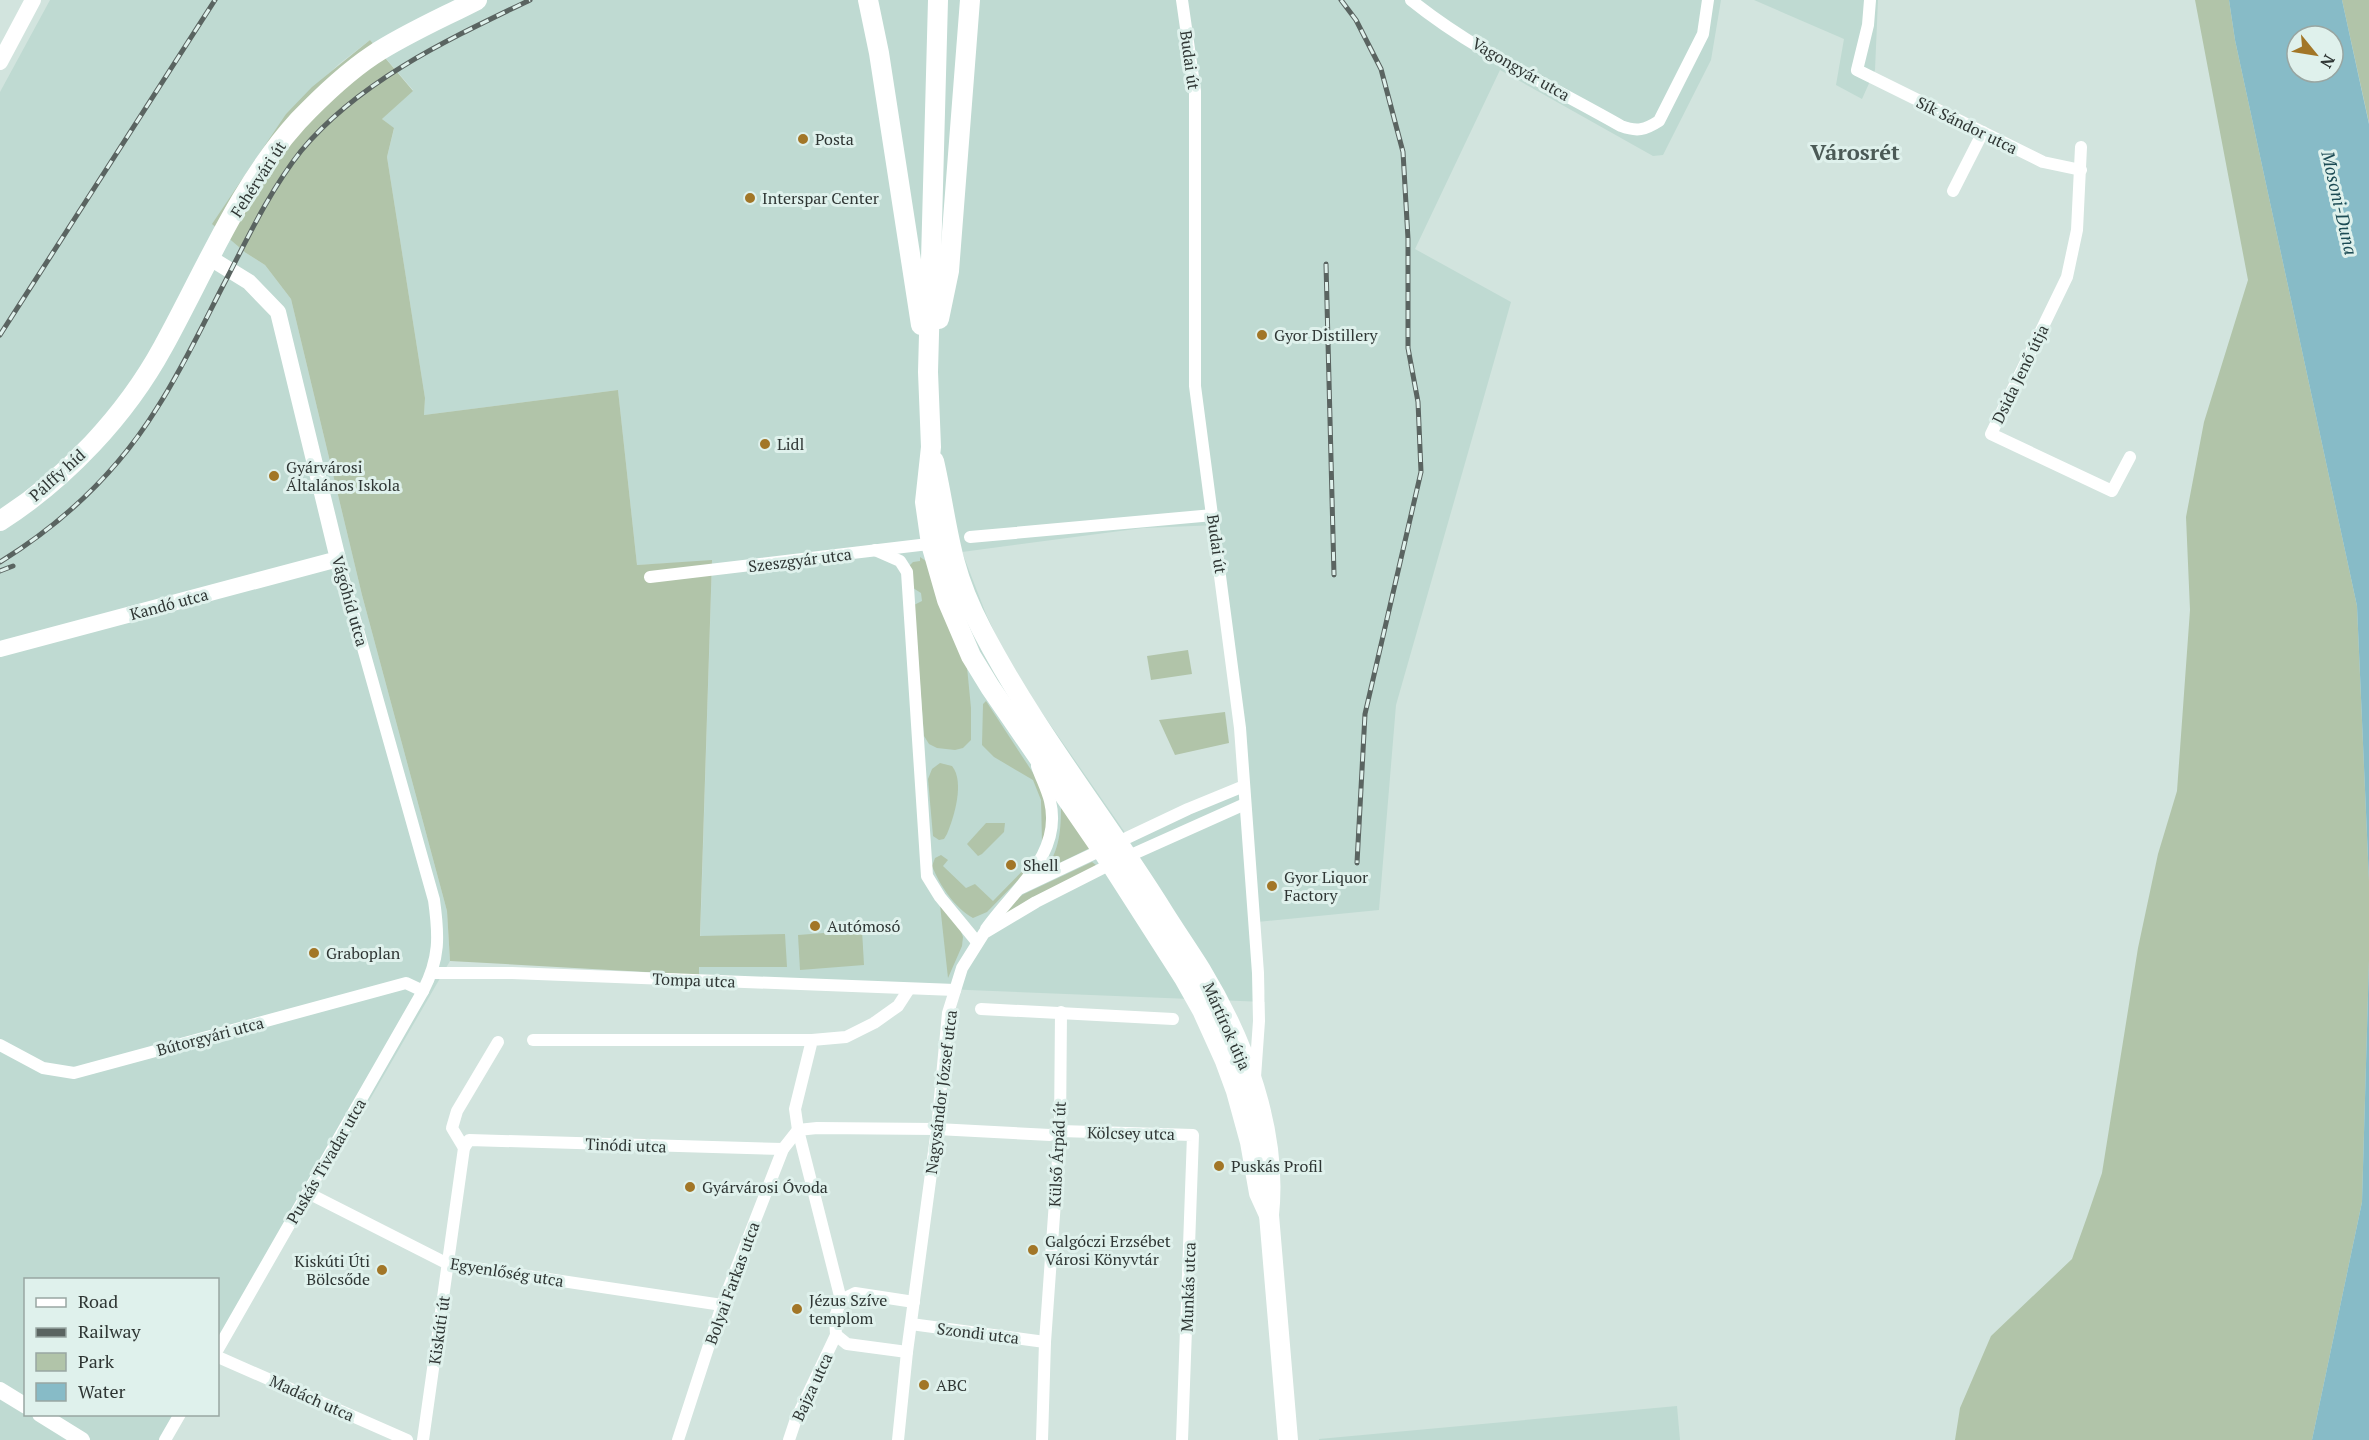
<svg xmlns="http://www.w3.org/2000/svg" width="2369" height="1440" viewBox="0 0 2369 1440" font-family="'PT Serif',serif">
	<style>
		.built { fill: #bfdad2; fill-rule: evenodd }
		.green { fill: #b1c4a9 }
		.water { fill: #87bbc7; fill-rule: evenodd }
		.lines { fill: none; stroke-linecap: round; stroke-linejoin: round }
		.street { stroke: #fff; stroke-width: 12 }
		.secondary { stroke: #fff; stroke-width: 16 }
		.primary { stroke: #fff; stroke-width: 20 }
		.rail-casing { stroke: #5a6461; stroke-width: 5 }
		.rail { stroke: #dff1ec; stroke-width: 3; stroke-dasharray: 9; stroke-linecap: butt }
		.poi-dot { fill: #a27627; stroke: #dff1ec; stroke-width: 2 }
		.labels { text-anchor: middle; stroke-width: 6; stroke-linejoin: round; paint-order: stroke }
		.street-label { font-size: 16px; fill: #2f3634; stroke: #dff1ec }
		.poi-label { font-size: 16px; fill: #2f3634; stroke: #dff1ec; text-anchor: start }
		.water-label { font-size: 18px; font-style: italic; fill: #1c4b54; stroke: #dff1ec }
		.district-label { font-size: 22px; font-weight: bold; fill: #4b5a56; stroke: #dff1ec }
	</style>
	<rect width="100%" height="100%" fill="#d2e4de"/>
	<g class="built">
		<path d="M50,0H1721L1711,60L1663,155L1653,156L1500,70L1415,249L1511,302L1396,705L1379,910L1257,922L1265,1002L968,990L699,975L712,561L637,565L618,390L424,415L425,398L387,157L394,129L382,119L413,90L370,40L339,64L286,114L246,253L265,265L291,299L362,595L447,911L450,961L351,1132L218,1350V1280H26V1414L178,1415L162,1440H0V92ZM1219,525L1248,782L1126,834L1011,668L986,614L962,552L1143,528Z"/>
		<polygon points="1754,0 1878,0 1875,70 1862,99 1836,85 1844,39"/>
		<polygon points="1677,1406 1680,1440 1319,1440 1319,1439"/>
	</g>
	<g class="green">
		<polygon points="2195,0 2229,0 2235,40 2357,606 2369,881 2369,960 2362,1202 2312,1440 1955,1440 1960,1408 1991,1336 2072,1259 2087,1217 2102,1173 2138,948 2158,854 2177,791 2190,610 2186,517 2204,422 2248,280"/>
		<polygon points="2342,0 2369,0 2369,123"/>
		<polygon points="370,40 413,91 382,119 394,128 387,157 425,398 424,415 618,390 637,565 712,560 700,936 785,934 787,967 699,967 699,975 450,961 447,911 362,595 291,299 265,265 246,253 212,224 286,114 312,87"/>
		<polygon points="920,557 926,561 967,667 971,708 971,740 963,748 955,750 937,748 929,744 924,736 914,605 922,601 921,593 913,588 909,566 913,562 920,561"/>
		<polygon points="1188,650 1192,674 1151,680 1147,656"/>
		<path d="M986,701L1037,779L1044,796L1050,823L1034,864L987,912L973,918C955,908 940,886 932,866L935,858L941,855L948,860L943,866L966,888L975,884L993,901L1036,857L1042,843L1041,800L1033,780L994,757L982,745L983,704Z"/>
		<polygon points="1225,712 1229,743 1175,755 1159,720"/>
		<path d="M940,763L952,766C965,782 954,817 947,834L944,839L939,840L933,836L928,779L932,769Z"/>
		<path d="M1061,805L1090,848L1045,870C1060,850 1061,829 1061,805Z"/>
		<polygon points="986,823 1005,823 1004,832 982,854 978,856 967,844"/>
		<polygon points="1092,862 1096,865 1094,868 1031,898 1002,918 1018,898 1024,894"/>
		<polygon points="940,905 960,929 963,937 962,946 948,978"/>
		<polygon points="862,930 864,965 800,970 798,935"/>
	</g>
	<g class="water">
		<path d="M2229,0H2342L2369,124V881L2357,606L2235,40ZM2297,36H2333V72H2297Z"/>
		<polygon points="2369,960 2369,1440 2312,1440 2362,1202"/>
	</g>
	<g class="lines">
		<g class="street">
			<polyline points="1182,0 1195,91 1195,386 1240,728 1258,973 1259,1021 1255,1077"/>
			<path d="M1411,0C1474,51 1551,86 1621,126C1637,132 1645,130 1659,121L1703,34L1708,0"/>
			<polyline points="1870,0 1868,25 1857,70 2043,162 2081,170"/>
			<polyline points="2081,147 2077,230 2067,277 1991,434 2112,491 2130,457"/>
			<polyline points="1953,191 1983,132"/>
			<polyline points="970,537 1213,515"/>
			<polyline points="875,550 900,561 907,572 927,876 940,897 977,942"/>
			<polyline points="650,577 937,543"/>
			<polyline points="1021,888 1188,809 1244,786"/>
			<path d="M986,929C1013,890 1063,855 1050,801C1047,789 1041,778 1037,766"/>
			<polyline points="432,973 512,973 955,990"/>
			<polyline points="981,1009 1173,1019"/>
			<polyline points="533,1040 812,1040"/>
			<polyline points="0,1045 43,1068 74,1073 406,983 423,991"/>
			<polyline points="464,1148 452,1128 457,1111 498,1042"/>
			<polyline points="308,1193 448,1264 722,1305"/>
			<polyline points="841,1300 798,1130 795,1109 812,1040 846,1037 874,1023 898,1006 909,989"/>
			<polyline points="911,1324 1045,1342"/>
			<path d="M218,1349L423,991C440,958 439,936 434,900L338,559"/>
			<polyline points="907,1352 847,1344 836,1335 835,1317 841,1300 855,1293 914,1302"/>
			<polyline points="218,1357 407,1440"/>
			<polyline points="165,1440 180,1414"/>
			<polyline points="423,1440 464,1148 469,1140 783,1149"/>
			<polyline points="678,1440 722,1305 783,1149 798,1130 817,1128 937,1129 1050,1135 1060,1131 1193,1135 1182,1440"/>
			<polyline points="789,1440 796,1419 836,1335"/>
			<polyline points="898,1440 907,1352 937,1129 948,1013 962,968 984,933 1036,902 1111,864 1245,804"/>
			<polyline points="1042,1440 1045,1342 1060,1131 1061,1012"/>
		</g>
		<g class="secondary">
			<polyline points="0,62 33,0"/>
			<polyline points="0,649 338,559 278,312 249,282 210,258"/>
			<polyline points="0,1390 26,1406"/>
			<polyline points="40,1414 82,1440"/>
		</g>
		<g class="primary">
			<polyline points="868,0 879,53 921,325"/>
			<polyline points="938,0 928,372 931,447 925,502 931,544 947,600 971,656 990,687 1102,850 1184,978 1202,1010 1225,1061 1236,1091 1250,1142 1259,1193 1269,1215"/>
			<polyline points="939,319 949,271 970,0"/>
			<path d="M934,461C942,495 946,530 955,563C961,586 971,609 982,630C1034,730 1105,818 1164,913C1176,932 1189,951 1201,970C1244,1041 1278,1131 1269,1215L1288,1440"/>
			<path d="M0,521C66,479 126,415 163,347C205,271 239,186 298,121C320,98 346,73 373,55C405,34 442,18 477,0"/>
		</g>
		<defs>
			<g id="rail">
				<polyline points="1341,0 1356,20 1381,69 1403,152 1408,239 1408,348 1418,402 1421,472 1365,714 1357,863"/>
				<polyline points="1326,264 1334,575"/>
				<polyline points="0,335 215,0"/>
				<path d="M0,562C63,523 118,471 157,408C184,366 205,320 228,276C250,233 271,189 301,151C360,80 449,39 530,0"/>
				<polyline points="0,571 13,566"/>
			</g>
		</defs>
		<use href="#rail" class="rail-casing"/>
		<use href="#rail" class="rail"/>
	</g>
	<g class="poi-dot">
		<circle cx="803" cy="139" r="6"/>
		<circle cx="750" cy="198" r="6"/>
		<circle cx="1262" cy="335" r="6"/>
		<circle cx="765" cy="444" r="6"/>
		<circle cx="274" cy="476" r="6"/>
		<circle cx="1011" cy="865" r="6"/>
		<circle cx="1272" cy="886" r="6"/>
		<circle cx="815" cy="926" r="6"/>
		<circle cx="314" cy="953" r="6"/>
		<circle cx="1219" cy="1166" r="6"/>
		<circle cx="690" cy="1187" r="6"/>
		<circle cx="1033" cy="1250" r="6"/>
		<circle cx="382" cy="1270" r="6"/>
		<circle cx="797" cy="1309" r="6"/>
		<circle cx="924" cy="1385" r="6"/>
	</g>
	<g class="labels">
		<g class="street-label">
			<text transform="translate(1190 60) rotate(82)" y="6">Budai út</text>
			<text transform="translate(1521 69) rotate(30)" y="6">Vagongyár utca</text>
			<text transform="translate(1967 125) rotate(26)" y="6">Sík Sándor utca</text>
			<text transform="translate(258 179) rotate(-57)" y="6">Fehérvári út</text>
			<text transform="translate(2020 374) rotate(-64)" y="6">Dsida Jenő útja</text>
			<text transform="translate(57 475) rotate(-42)" y="6">Pálffy híd</text>
			<text transform="translate(1217 544) rotate(82)" y="6">Budai út</text>
			<text transform="translate(800 560) rotate(-7)" y="6">Szeszgyár utca</text>
			<text transform="translate(350 601) rotate(74)" y="6">Vágóhíd utca</text>
			<text transform="translate(169 604) rotate(-15)" y="6">Kandó utca</text>
			<text transform="translate(694 980) rotate(2)" y="6">Tompa utca</text>
			<text transform="translate(1227 1026) rotate(66)" y="6">Mártírok útja</text>
			<text transform="translate(210 1036) rotate(-15)" y="6">Bútorgyári utca</text>
			<text transform="translate(941 1092) rotate(-83)" y="6">Nagysándor József utca</text>
			<text transform="translate(1131 1133) rotate(1)" y="6">Kölcsey utca</text>
			<text transform="translate(626 1145) rotate(2)" y="6">Tinódi utca</text>
			<text transform="translate(1057 1154) rotate(-87)" y="6">Külső Árpád út</text>
			<text transform="translate(326 1161) rotate(-60)" y="6">Puskás Tivadar utca</text>
			<text transform="translate(507 1272) rotate(9)" y="6">Egyenlőség utca</text>
			<text transform="translate(732 1283) rotate(-70)" y="6">Bolyai Farkas utca</text>
			<text transform="translate(1188 1287) rotate(-88)" y="6">Munkás utca</text>
			<text transform="translate(439 1330) rotate(-82)" y="6">Kiskúti út</text>
			<text transform="translate(978 1333) rotate(7)" y="6">Szondi utca</text>
			<text transform="translate(812 1387) rotate(-65)" y="6">Bajza utca</text>
			<text transform="translate(312 1398) rotate(24)" y="6">Madách utca</text>
		</g>
		<g class="poi-label">
			<text x="815" y="145">Posta</text>
			<text x="762" y="204">Interspar Center</text>
			<text x="1274" y="341">Gyor Distillery</text>
			<text x="777" y="450">Lidl</text>
			<text x="286" y="473">Gyárvárosi<tspan x="286" dy="18">Általános Iskola</tspan></text>
			<text x="1023" y="871">Shell</text>
			<text x="1284" y="883">Gyor Liquor<tspan x="1284" dy="18">Factory</tspan></text>
			<text x="827" y="932">Autómosó</text>
			<text x="326" y="959">Graboplan</text>
			<text x="1231" y="1172">Puskás Profil</text>
			<text x="702" y="1193">Gyárvárosi Óvoda</text>
			<text x="1045" y="1247">Galgóczi Erzsébet<tspan x="1045" dy="18">Városi Könyvtár</tspan></text>
			<text x="370" y="1267" text-anchor="end">Kiskúti Úti<tspan x="370" dy="18">Bölcsőde</tspan></text>
			<text x="809" y="1306">Jézus Szíve<tspan x="809" dy="18">templom</tspan></text>
			<text x="936" y="1391">ABC</text>
		</g>
		<g class="water-label">
			<text transform="translate(2339 203) rotate(77)" y="6">Mosoni-Duna</text>
		</g>
		<g class="district-label">
			<text x="1855" y="160">Városrét</text>
		</g>
	</g>
	<rect x="24" y="1278" width="195" height="138" fill="#dff1ec" stroke="#99a6a2" stroke-width="1.5"/>
	<rect x="36" y="1298" width="30" height="9" fill="#ffffff" stroke="#99a6a2" stroke-width="1.5"/>
	<text x="78" y="1308" font-size="18" fill="#2f3634">Road</text>
	<rect x="36" y="1328" width="30" height="9" fill="#5a6461" stroke="#99a6a2" stroke-width="1.5"/>
	<text x="78" y="1338" font-size="18" fill="#2f3634">Railway</text>
	<rect x="36" y="1353" width="30" height="18" fill="#b1c4a9" stroke="#99a6a2" stroke-width="1.5"/>
	<text x="78" y="1368" font-size="18" fill="#2f3634">Park</text>
	<rect x="36" y="1383" width="30" height="18" fill="#87bbc7" stroke="#99a6a2" stroke-width="1.5"/>
	<text x="78" y="1398" font-size="18" fill="#2f3634">Water</text>
	<g transform="translate(2315 54) rotate(120)"><circle r="28" fill="#dff1ec" stroke="#99a6a2" stroke-width="1.5"/>
	<path d="M0-4.5L10 22L0 15L-10 22Z" fill="#a27627"/>
	<text y="-9" font-size="16" font-weight="bold" text-anchor="middle" fill="#2f3634">N</text>
	</g>
</svg>
